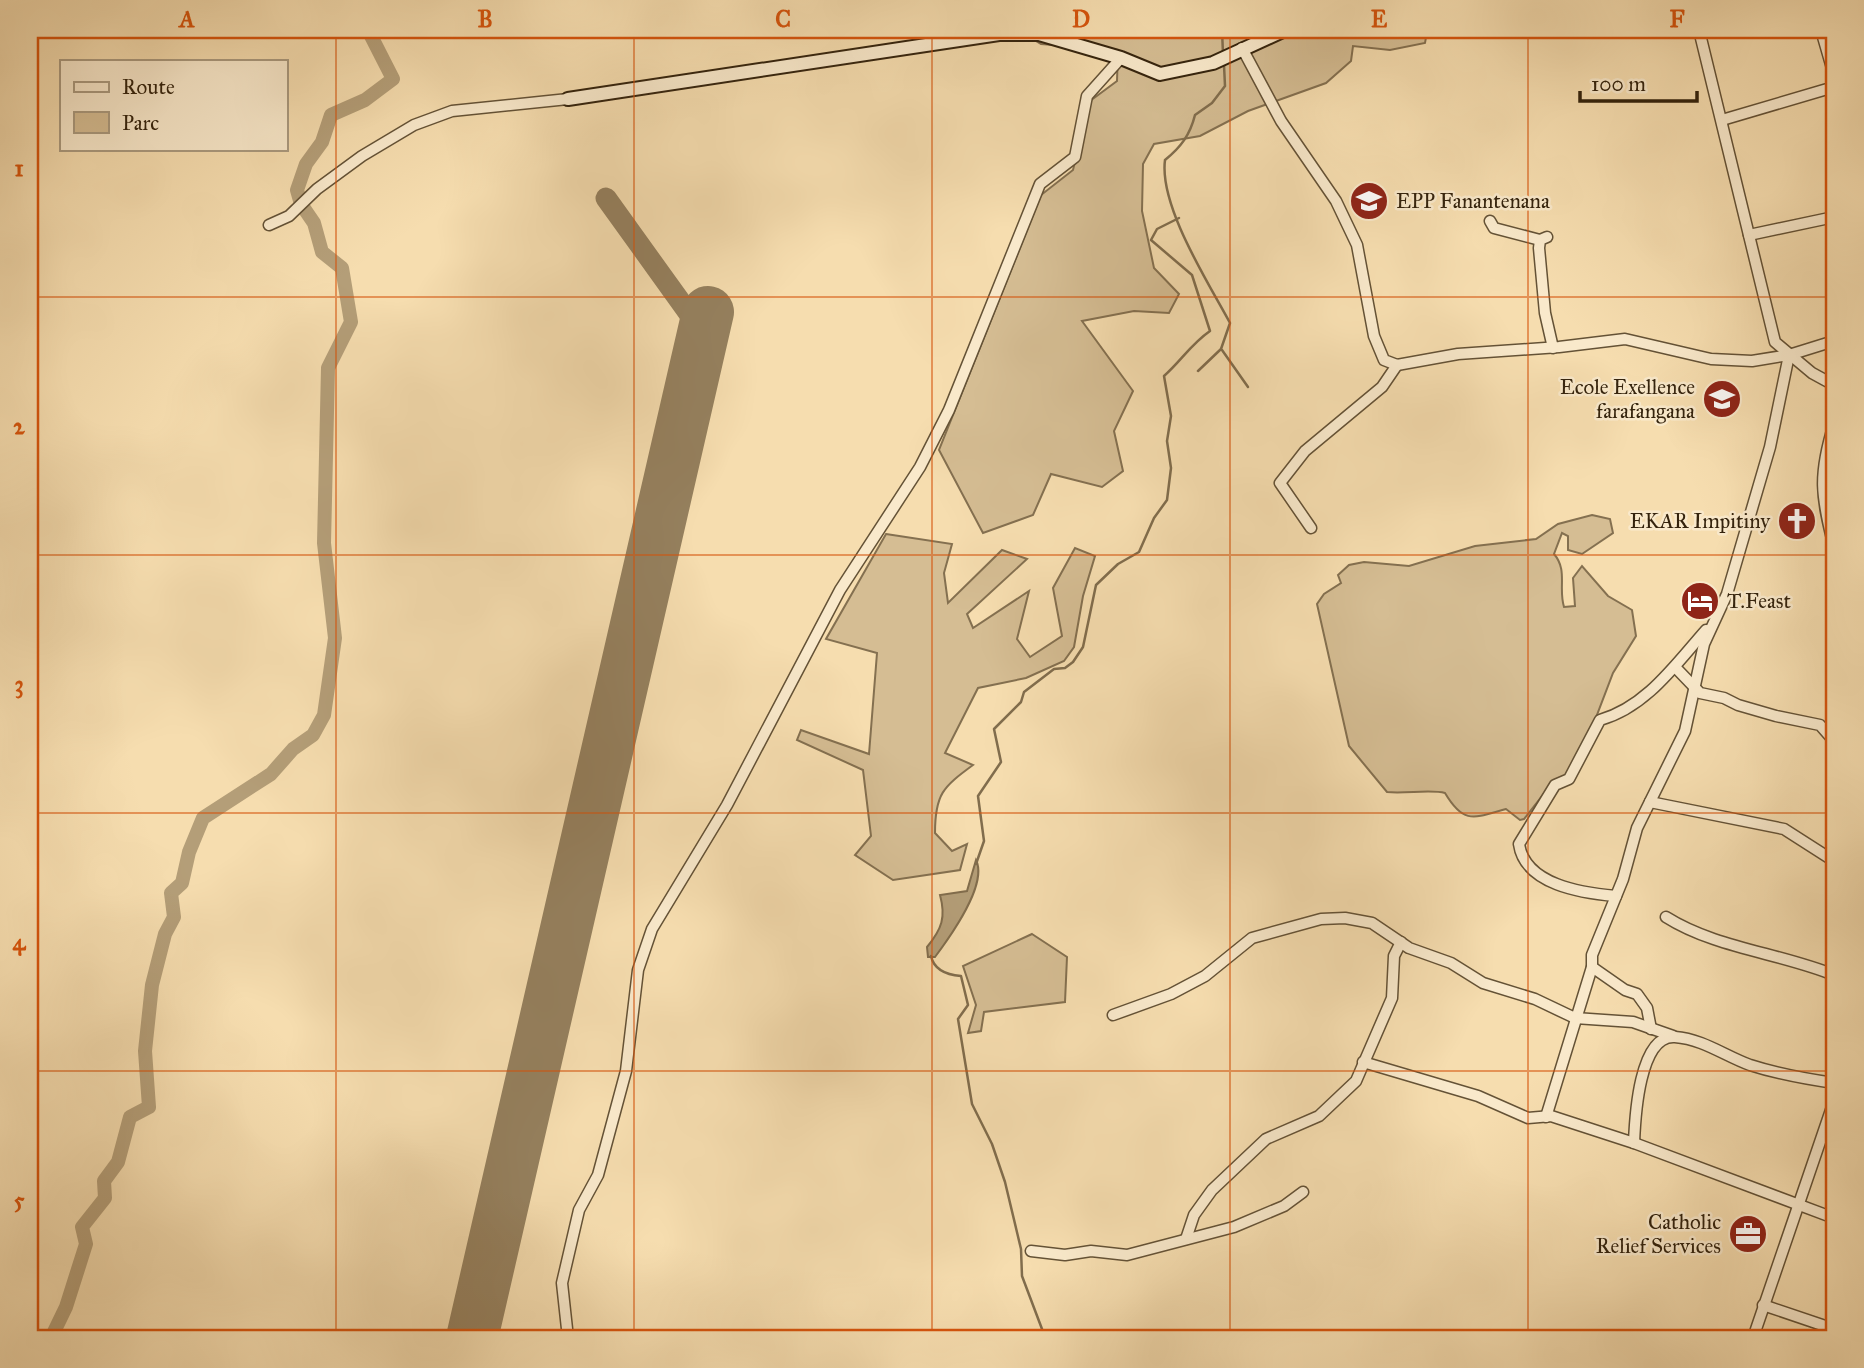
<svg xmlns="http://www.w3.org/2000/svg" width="1864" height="1368" viewBox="0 0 1864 1368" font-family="'IM FELL Great Primer',serif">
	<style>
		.green { fill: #d5bd93; stroke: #847050; stroke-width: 2 }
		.water { fill: #b49e78; stroke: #816d4d; stroke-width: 2 }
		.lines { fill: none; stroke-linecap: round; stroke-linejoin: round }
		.stream { stroke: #816d4d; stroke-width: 2.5 }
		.river { stroke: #b49e78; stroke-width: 14 }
		.taxiway { stroke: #95805e; stroke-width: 21 }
		.runway { stroke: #95805e; stroke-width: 52 }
		.street-casing { stroke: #645236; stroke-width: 13 }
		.secondary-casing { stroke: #34230d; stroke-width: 16 }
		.street { stroke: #f9e9cb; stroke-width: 10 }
		.secondary { stroke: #f9e9cb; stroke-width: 12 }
		.grid { fill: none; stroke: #d6540c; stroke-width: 2; stroke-opacity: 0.55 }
		.labels { text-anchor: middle; stroke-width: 5; stroke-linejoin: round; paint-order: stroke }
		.poi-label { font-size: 21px; fill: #34230d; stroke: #f9e9cb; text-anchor: end }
		.neatline { fill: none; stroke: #d6540c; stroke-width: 2.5 }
		.grid-label { font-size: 23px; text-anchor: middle; font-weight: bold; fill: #d6540c }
	</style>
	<rect width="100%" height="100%" fill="#f6ddaf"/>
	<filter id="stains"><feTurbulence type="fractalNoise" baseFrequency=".00286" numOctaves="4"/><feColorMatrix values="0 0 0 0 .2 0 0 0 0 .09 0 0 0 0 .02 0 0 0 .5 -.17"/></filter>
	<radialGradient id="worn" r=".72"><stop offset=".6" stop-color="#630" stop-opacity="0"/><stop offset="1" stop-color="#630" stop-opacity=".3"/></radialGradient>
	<g class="green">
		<polygon points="1018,30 1427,32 1425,43 1390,50 1353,46 1351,61 1326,83 1248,111 1200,136 1154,144 1143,164 1142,211 1154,268 1179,294 1169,313 1134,311 1082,321 1133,391 1114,431 1123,471 1102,487 1051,474 1033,515 983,533 939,450 1041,195 1073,170 1090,101 1117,81 1118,50 1041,44"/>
		<path d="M1592,515L1610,519L1613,533L1582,554L1568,550V536L1562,533L1554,554C1568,570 1558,588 1564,607L1575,606L1573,578L1582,566L1608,596L1632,610L1636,636L1613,673L1595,720L1566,776L1553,782L1524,819L1520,820L1506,809C1474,818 1464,825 1445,793C1431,789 1405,794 1387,792L1349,746L1317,604L1324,594L1341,583L1338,575L1349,565L1364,562L1409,566L1475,546L1536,539L1558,524Z"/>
		<path d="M886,534L952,544L944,573L948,603L1002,550L1027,559L967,614L973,628L1029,591L1017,639L1030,657L1062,636L1053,588L1075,548L1095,556L1083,596L1074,647L1064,661L1026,678L978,688L945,753L973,765C943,787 935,794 935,833L952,851L967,844L960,870L893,880L855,855L871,836L863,770L797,740L801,730L869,754L877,653L826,639Z"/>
		<polygon points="1032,934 1067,957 1065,1002 984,1012 981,1031 968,1033 976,1005 963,966"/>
	</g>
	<path class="water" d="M976,860C988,884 950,937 935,957H928L927,947C942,929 946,917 940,895L967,891Z"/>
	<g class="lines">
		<g class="stream">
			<polyline points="1222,30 1223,54"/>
			<polyline points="1222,350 1248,387"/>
			<path d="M1198,371L1221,349L1230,323C1208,282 1159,206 1165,160C1181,147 1190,135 1195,115L1212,103L1225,86L1224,65"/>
			<path d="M976,864L984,841L978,796L1001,762L994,729L1021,702L1024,692L1054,669L1065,668L1073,662L1083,647L1096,585L1118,564L1139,552L1154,518L1167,500L1171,468L1167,441L1171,416L1164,376C1181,361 1191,344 1210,331L1192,275L1151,240L1157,229L1179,218"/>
			<path d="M931,956C934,970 948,975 961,976L968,1005L958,1019L972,1104L992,1144L1005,1182L1021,1249L1022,1276L1042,1329V1338"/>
		</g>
		<polyline class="river" points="51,1338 66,1307 86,1244 82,1227 105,1198 104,1181 118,1162 130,1117 149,1107 145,1051 152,985 165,934 174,917 171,893 182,883 189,852 203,818 271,774 293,749 313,735 324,715 335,638 324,543 328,368 351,322 342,268 322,252 314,223 301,204 297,190 306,164 322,142 331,115 365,100 393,79 368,30"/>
		<polyline class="taxiway" points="606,198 703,333"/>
		<polyline class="runway" points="472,1338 708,312"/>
		<defs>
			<g id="street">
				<polyline points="1699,30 1775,342 1812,373 1834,385"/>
				<polyline points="1821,30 1834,75"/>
				<polyline points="1242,48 1281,121 1336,201 1357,245 1374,336 1384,360 1397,365 1458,354 1559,347 1625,339 1711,359 1752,361 1789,355 1834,341"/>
				<polyline points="1722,120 1834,87"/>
				<polyline points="1490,221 1494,228 1540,240"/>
				<polyline points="269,225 289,216 317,189 362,156 414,125 452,111 568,99"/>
				<polyline points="1749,235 1834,217"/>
				<polyline points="1547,237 1540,240 1539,248 1545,313 1553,348"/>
				<path d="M1834,424C1818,476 1821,495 1834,547"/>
				<polyline points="1311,528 1280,483 1305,451 1382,387 1397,365"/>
				<polyline points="1675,667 1700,693 1724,698 1738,705 1776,716 1820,725 1834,741"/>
				<polyline points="1650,802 1784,829 1834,861"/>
				<path d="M1616,896C1582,893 1525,885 1519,844L1555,785L1569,779L1600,720C1646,707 1675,665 1706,630"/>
				<path d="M1666,917C1715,948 1780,953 1834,975"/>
				<polyline points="1592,967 1625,990 1637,994 1647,1008 1651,1029"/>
				<polyline points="1113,1015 1171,994 1205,976 1252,938 1321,919 1345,918 1372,923 1409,948 1451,963 1483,983 1535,999 1575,1018 1633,1022 1673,1036"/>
				<polyline points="1363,1062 1478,1096 1528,1118 1551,1116 1634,1143 1834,1218"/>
				<polyline points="1546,1117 1592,967 1592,955 1623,879 1637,828 1685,731 1704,644 1727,594 1770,447 1789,355"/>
				<path d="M1634,1143C1635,1118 1639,1034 1675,1037C1703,1039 1725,1056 1750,1065C1778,1074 1806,1079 1834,1083"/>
				<polyline points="1186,1239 1194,1215 1212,1190 1266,1139 1319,1116 1356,1081 1392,998 1394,956 1401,942"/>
				<polyline points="1031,1251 1065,1255 1091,1251 1127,1255 1234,1227 1284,1206 1303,1192"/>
				<polyline points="1763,1305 1834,1329"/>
				<polyline points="568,1338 562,1283 579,1210 598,1175 626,1071 638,970 652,929 727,805 840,590 920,467 949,410 1040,184 1075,157 1087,96 1121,58"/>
				<polyline points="1753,1338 1834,1101"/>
			</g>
			<polyline id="secondary" points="568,99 999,34 1039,34 1121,58 1160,74 1213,63 1285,30"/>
		</defs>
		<use href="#street" class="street-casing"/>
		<use href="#secondary" class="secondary-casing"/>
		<use href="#street" class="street"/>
		<use href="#secondary" class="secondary"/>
	</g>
	<path class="grid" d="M336,30V1338M634,30V1338M932,30V1338M1230,30V1338M1528,30V1338M30,297H1834M30,555H1834M30,813H1834M30,1071H1834"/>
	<defs>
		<symbol id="school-disc" viewBox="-11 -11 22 22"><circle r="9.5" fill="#8f2418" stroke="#f9e9cb"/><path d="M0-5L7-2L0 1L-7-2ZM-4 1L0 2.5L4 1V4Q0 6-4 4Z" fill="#fff"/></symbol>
		<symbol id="church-disc" viewBox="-11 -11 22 22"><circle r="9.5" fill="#8f2418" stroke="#f9e9cb"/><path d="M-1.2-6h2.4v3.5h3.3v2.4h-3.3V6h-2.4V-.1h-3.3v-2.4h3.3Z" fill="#fff"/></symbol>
		<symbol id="hotel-disc" viewBox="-11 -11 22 22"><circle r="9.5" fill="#8f2418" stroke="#f9e9cb"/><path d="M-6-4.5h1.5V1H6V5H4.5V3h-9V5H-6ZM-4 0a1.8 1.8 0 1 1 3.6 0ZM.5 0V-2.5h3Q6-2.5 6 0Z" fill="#fff"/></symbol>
		<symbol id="office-disc" viewBox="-11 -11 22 22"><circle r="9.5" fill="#8f2418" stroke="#f9e9cb"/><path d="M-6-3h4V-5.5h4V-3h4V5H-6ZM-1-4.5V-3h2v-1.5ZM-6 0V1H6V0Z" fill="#fff"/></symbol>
	</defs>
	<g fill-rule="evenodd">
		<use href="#school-disc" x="1347" y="179" width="44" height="44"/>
		<use href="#school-disc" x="1700" y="377" width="44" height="44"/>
		<use href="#church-disc" x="1775" y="499" width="44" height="44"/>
		<use href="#hotel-disc" x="1678" y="579" width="44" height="44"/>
		<use href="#office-disc" x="1726" y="1212" width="44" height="44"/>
	</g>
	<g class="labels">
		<g class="poi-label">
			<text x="1396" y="208" text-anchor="start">EPP Fanantenana</text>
			<text x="1695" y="394">Ecole Exellence<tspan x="1695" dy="24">farafangana</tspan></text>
			<text x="1770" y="528">EKAR Impitiny</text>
			<text x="1727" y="608" text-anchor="start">T.Feast</text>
			<text x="1721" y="1229">Catholic<tspan x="1721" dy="24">Relief Services</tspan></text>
		</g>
	</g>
	<rect width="1864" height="1368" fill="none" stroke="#f6ddaf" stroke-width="77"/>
	<rect x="60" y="60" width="228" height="91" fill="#f9e9cb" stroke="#aa9a7f" stroke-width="2"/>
	<rect x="74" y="82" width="35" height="10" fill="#f9e9cb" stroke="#aa9a7f" stroke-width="2"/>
	<text x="122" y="94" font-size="21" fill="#34230d">Route</text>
	<rect x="74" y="112" width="35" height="21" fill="#d5bd93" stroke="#aa9a7f" stroke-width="2"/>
	<text x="122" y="130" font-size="21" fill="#34230d">Parc</text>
	<path d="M1580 91v10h117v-10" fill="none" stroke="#34230d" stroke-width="3.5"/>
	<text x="1591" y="91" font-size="21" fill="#34230d" stroke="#f9e9cb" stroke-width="5" paint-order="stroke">100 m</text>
	<rect x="38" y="38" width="1788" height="1292" class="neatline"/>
	<g class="grid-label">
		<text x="187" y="27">A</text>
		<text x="485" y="27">B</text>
		<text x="783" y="27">C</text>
		<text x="1081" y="27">D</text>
		<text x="1379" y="27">E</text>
		<text x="1677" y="27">F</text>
		<text x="19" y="176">1</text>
		<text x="19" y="434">2</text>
		<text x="19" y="692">3</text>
		<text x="19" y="950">4</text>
		<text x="19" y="1208">5</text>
	</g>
	<rect width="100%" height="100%" filter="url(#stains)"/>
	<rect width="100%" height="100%" fill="url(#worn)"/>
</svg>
